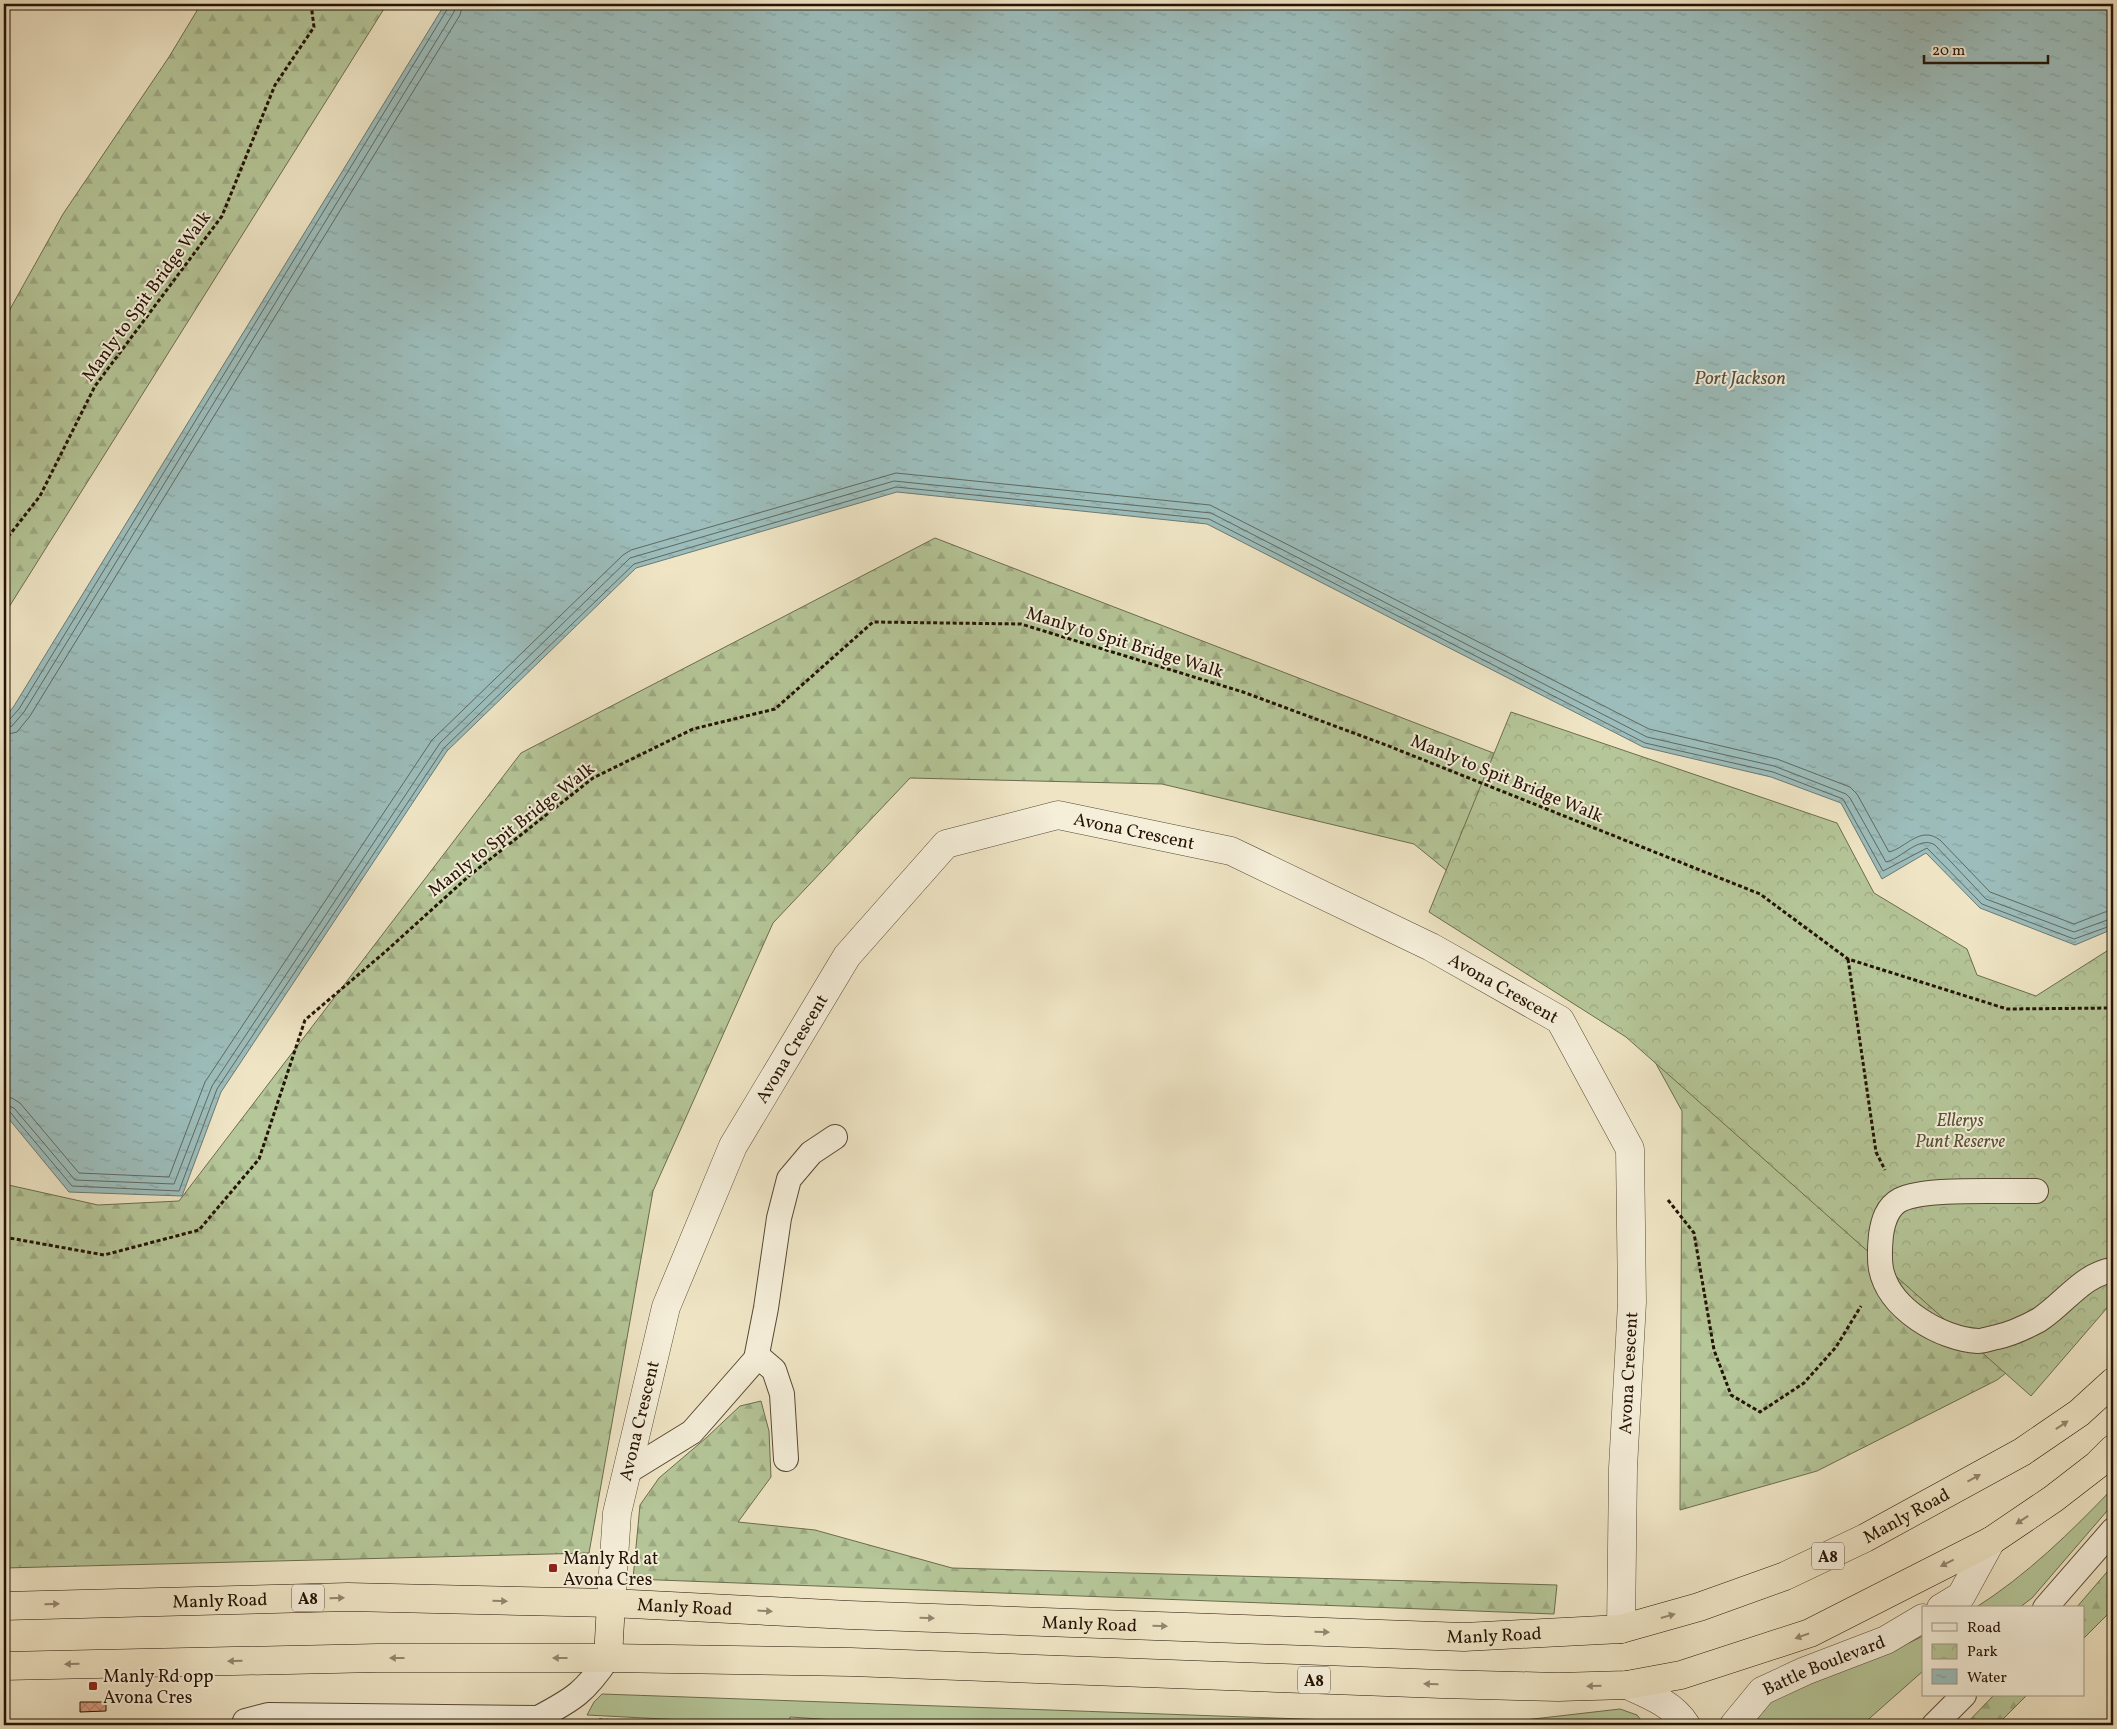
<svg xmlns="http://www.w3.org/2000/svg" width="2117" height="1729" viewBox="0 0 2117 1729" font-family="Vollkorn,serif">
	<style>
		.green { fill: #b5c698; stroke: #6c6c4e }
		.forest { fill: url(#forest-firs); stroke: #6c6c4e }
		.park { fill: url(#park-crowns); stroke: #6c6c4e }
		.water { fill: url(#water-ripples); stroke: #6c7972 }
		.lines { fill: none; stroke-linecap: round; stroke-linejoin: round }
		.shore { stroke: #606860; stroke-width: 1 }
		.building { fill: url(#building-cross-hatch); stroke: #241305 }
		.lane-casing { stroke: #574835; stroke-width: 26 }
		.street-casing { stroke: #574835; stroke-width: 29 }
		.highway-casing { stroke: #241305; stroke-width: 29 }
		.path { stroke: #241305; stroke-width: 3; stroke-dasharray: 4 2.5; stroke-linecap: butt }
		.lane { stroke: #f5eed9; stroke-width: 24 }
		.street { stroke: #f5eed9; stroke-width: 28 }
		.highway { stroke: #efe5c5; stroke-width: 28 }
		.oneway { fill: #94866f }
		.poi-dot { fill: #8f2418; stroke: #f5eed9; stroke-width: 2 }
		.labels { text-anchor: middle; stroke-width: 4; stroke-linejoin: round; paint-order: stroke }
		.shield { fill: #f5eed9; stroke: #635545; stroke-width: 1 }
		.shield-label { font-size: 16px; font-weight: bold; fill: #241305 }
		.street-label { font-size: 18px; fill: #241305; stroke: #f5eed9 }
		.park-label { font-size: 18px; font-style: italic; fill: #575238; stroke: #f5eed9 }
		.poi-label { font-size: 18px; fill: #241305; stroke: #f5eed9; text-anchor: start }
		.water-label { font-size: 19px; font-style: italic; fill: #4e4e45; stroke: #f5eed9 }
	</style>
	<defs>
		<pattern id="forest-firs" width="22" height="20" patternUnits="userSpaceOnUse" patternTransform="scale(1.25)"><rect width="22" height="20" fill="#b5c698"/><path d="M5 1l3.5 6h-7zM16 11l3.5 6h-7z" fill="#9ca982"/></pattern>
		<pattern id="park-crowns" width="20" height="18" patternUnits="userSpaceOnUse" patternTransform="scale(1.25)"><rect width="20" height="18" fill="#b5c698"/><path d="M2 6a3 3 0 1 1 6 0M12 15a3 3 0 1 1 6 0" fill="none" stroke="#9ca982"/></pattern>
		<pattern id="water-ripples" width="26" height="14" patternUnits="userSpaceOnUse" patternTransform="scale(1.25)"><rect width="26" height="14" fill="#9cbdbb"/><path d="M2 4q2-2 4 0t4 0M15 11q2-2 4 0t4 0" fill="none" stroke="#86a29f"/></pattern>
		<pattern id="building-cross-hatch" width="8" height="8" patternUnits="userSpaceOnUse" patternTransform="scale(1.25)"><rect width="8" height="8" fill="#da9e80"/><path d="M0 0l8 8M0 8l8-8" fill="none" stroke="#bb876d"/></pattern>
	</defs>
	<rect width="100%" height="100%" fill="#efe5c5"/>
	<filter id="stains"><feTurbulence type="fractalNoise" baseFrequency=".004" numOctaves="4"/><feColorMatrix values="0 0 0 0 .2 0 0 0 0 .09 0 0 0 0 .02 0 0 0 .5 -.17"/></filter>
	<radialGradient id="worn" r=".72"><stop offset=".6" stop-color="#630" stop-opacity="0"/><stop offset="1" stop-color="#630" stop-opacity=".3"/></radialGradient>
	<g class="green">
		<path d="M2113,1488V1504L2032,1598L2019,1608H1975C2027,1575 2071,1532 2113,1488Z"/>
		<polygon points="1923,1636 1923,1671 1862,1725 1755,1725 1763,1707 1771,1699 1886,1654"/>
		<polygon points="602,1694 1358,1721 1507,1722 1620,1709 1637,1715 1645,1725 870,1725 865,1722 790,1717 789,1725 722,1725 721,1722 587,1715 594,1702"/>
	</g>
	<g class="forest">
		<polygon points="201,4 387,4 4,615 4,320 63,214 169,57"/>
		<polygon points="935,538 1683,826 2104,1297 1997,1380 1817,1471 1680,1510 1682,1111 1633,1022 1414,844 1162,784 910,778 773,923 653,1191 589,1553 4,1568 4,1184 98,1205 179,1201 521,753"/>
		<polygon points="761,1401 769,1431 771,1477 738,1522 815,1530 952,1568 1557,1585 1554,1614 633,1579 640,1505 659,1478 706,1438 740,1406"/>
		<polygon points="2113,1565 2113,1609 2083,1639 2083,1608 2076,1608"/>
		<polygon points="1994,1695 2027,1695 1997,1725 1965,1725"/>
	</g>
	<polygon class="park" points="1511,712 1837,823 1874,893 1967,949 1977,975 2036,996 2110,949 2113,950 2113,1301 2031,1396 1626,1037 1429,912"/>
	<polygon class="water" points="445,4 2113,4 2113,929 2075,945 1980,908 1926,853 1882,879 1841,803 1771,777 1643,747 1207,524 897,492 636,568 447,751 221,1092 182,1196 69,1192 4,1113 4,719 14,706"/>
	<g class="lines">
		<g class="shore">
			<polyline points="4,722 9,720 19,709 448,8 449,4"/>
			<polyline points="4,728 12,726 24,712 454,12 456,4"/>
			<polyline points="4,735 17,732 30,716 460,15 463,4"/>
			<path d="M4,1097L12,1098L20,1103L79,1173L169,1177L205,1082L432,740L623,555L631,550L896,473L1210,505L1649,729L1777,759L1850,787L1857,794L1889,852C1906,848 1920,825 1940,840L1990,892L2074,924L2105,912L2113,911"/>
			<path d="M4,1104L14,1108L75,1180L174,1184L212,1086L440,743L630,558L894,481L1211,513L1647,737L1774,766L1846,794L1850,798L1886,862C1901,859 1919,835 1935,845L1986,899L2074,932L2113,918"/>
			<polyline points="4,1111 10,1112 72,1186 179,1191 217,1089 444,748 634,564 896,487 1209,519 1645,743 1773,772 1843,799 1883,871 1927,848 1982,904 2074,939 2113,925"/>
		</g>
	</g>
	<polygon class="building" points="80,1702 106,1702 106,1711 80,1712"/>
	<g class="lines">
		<defs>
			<g id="lane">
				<path d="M2036,1191C2005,1192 1924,1187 1900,1200C1887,1207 1883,1221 1881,1235C1880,1245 1879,1258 1881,1269C1889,1309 1941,1339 1978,1341C1984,1341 1991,1338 1997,1337C2011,1334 2026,1327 2039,1320C2064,1304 2083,1274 2113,1270"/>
				<polyline points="756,1359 766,1308 779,1218 789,1179 811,1153 835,1137"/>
				<polyline points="627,1472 692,1432 756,1359 760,1358 774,1370 782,1394 786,1459"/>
				<polyline points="2045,1608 2113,1530"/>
				<path d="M245,1721L268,1715L538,1718C574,1699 585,1692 608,1658"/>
				<polyline points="1934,1725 1964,1695"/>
			</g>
			<g id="street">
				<path id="s1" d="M611,1603L617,1513L666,1307L733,1146L847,956L946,844L1058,815L1231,851L1431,947L1560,1020L1630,1149L1632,1302L1623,1468L1621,1629"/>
				<polyline points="1941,1608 1961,1596 1991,1541"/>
				<path d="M1627,1685C1649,1695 1673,1704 1686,1725"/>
				<path id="s2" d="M1734,1725L1762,1691L1805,1671L1886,1640L1923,1618"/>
			</g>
			<g id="highway">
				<path id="s3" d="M4,1606L348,1597L611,1603L849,1615L1464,1637L1621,1629L1699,1607L1785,1576L1865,1538L2022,1452L2079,1413L2113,1382"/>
				<polyline points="608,1658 611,1603"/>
				<polyline points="4,1666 378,1658 608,1658 851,1662 1441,1684 1558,1687 1627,1685 1681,1675 1810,1633 1991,1541 2053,1499 2097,1465 2113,1449"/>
			</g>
		</defs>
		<use href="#lane" class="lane-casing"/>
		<use href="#street" class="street-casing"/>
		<use href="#highway" class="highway-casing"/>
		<g class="path">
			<polyline points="4,542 40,496 95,386 222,216 275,85 314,27 311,4"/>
			<polyline points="1848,959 1876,1152 1885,1170"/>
			<polyline points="1668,1200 1694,1233 1714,1350 1731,1395 1760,1412 1804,1383 1836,1347 1861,1306"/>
			<polyline points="4,1237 104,1255 199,1230 259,1159 305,1020 385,952 470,875 593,778 693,729 775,709 873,622 1021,624 1243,692 1386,745 1760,894 1848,959 2007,1009 2113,1008"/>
			<polyline points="599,1720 696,1725"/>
		</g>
		<use href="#lane" class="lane"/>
		<use href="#street" class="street"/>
		<use href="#highway" class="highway"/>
	</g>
	<defs><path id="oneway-solid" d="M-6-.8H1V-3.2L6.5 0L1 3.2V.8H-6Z" transform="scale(1.25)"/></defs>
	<g class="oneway">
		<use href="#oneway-solid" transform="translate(2062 1425) rotate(-34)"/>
		<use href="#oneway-solid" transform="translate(1974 1478) rotate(-29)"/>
		<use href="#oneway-solid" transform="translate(2022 1520) rotate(146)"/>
		<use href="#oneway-solid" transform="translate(1947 1563) rotate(153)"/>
		<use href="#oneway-solid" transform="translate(337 1598) rotate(-1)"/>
		<use href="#oneway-solid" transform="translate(500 1601) rotate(1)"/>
		<use href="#oneway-solid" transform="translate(52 1604) rotate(-1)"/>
		<use href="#oneway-solid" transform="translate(765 1611) rotate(3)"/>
		<use href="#oneway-solid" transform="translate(1668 1616) rotate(-16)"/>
		<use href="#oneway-solid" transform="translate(927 1618) rotate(2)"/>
		<use href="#oneway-solid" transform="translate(1160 1626) rotate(2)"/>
		<use href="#oneway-solid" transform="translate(1322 1632) rotate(2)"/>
		<use href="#oneway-solid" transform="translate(1802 1636) rotate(161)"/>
		<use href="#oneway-solid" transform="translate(397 1658) rotate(-180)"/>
		<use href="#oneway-solid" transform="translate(560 1658) rotate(-180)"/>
		<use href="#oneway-solid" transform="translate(235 1661) rotate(179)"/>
		<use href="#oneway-solid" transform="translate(72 1664) rotate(179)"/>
		<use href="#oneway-solid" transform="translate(1431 1684) rotate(-178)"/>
		<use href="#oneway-solid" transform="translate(1594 1686) rotate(179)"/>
	</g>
	<g class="poi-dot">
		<rect x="548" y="1563" width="10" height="10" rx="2.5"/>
		<rect x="88" y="1681" width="10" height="10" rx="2.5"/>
	</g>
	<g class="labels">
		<g class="shield">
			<rect x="1812" y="1542.5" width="32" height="27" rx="4"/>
			<rect x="292" y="1584.5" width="32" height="27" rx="4"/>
			<rect x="1298" y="1666.5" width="32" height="27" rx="4"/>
		</g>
		<g class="shield-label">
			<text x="1828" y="1562">A8</text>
			<text x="308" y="1604">A8</text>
			<text x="1314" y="1686">A8</text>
		</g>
		<g class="street-label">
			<text transform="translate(146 296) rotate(-54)" y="6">Manly to Spit Bridge Walk</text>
			<text transform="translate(1125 642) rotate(17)" y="6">Manly to Spit Bridge Walk</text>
			<text transform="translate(1507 778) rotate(22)" y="6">Manly to Spit Bridge Walk</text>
			<text transform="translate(511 829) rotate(-38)" y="6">Manly to Spit Bridge Walk</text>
			<text dy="6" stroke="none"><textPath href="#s1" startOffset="1041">Avona Crescent</textPath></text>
			<text dy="6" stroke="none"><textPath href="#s1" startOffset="1445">Avona Crescent</textPath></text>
			<text dy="6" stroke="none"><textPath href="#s1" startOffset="590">Avona Crescent</textPath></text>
			<text transform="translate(1628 1373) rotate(-87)" y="6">Avona Crescent</text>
			<text dy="6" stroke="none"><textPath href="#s1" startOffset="185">Avona Crescent</textPath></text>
			<text dy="6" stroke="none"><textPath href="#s3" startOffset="1926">Manly Road</textPath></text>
			<text dy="6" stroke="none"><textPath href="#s3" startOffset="216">Manly Road</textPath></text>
			<text dy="6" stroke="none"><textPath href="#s3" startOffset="681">Manly Road</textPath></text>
			<text dy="6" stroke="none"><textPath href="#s3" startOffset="1086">Manly Road</textPath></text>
			<text dy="6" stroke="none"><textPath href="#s3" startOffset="1491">Manly Road</textPath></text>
			<text dy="6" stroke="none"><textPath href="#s2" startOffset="111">Battle Boulevard</textPath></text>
		</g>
		<g class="park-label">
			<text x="1960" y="1126">Ellerys<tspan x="1960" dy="21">Punt Reserve</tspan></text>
		</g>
		<g class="poi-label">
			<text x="563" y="1564">Manly Rd at<tspan x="563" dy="21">Avona Cres</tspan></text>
			<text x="103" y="1682">Manly Rd opp<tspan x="103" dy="21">Avona Cres</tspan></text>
		</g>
		<g class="water-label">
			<text x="1740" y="384">Port Jackson</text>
		</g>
	</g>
	<rect width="2117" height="1729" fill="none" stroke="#efe5c5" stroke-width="20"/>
	<rect x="5" y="5" width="2107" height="1719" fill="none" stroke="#241305" stroke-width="2.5"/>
	<rect x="10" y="10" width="2097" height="1709" fill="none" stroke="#241305"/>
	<rect x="1922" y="1606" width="162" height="90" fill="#f5eed9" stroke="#a19684"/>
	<rect x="1932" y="1623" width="25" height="8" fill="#f5eed9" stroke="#a19684"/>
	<text x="1967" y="1632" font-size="15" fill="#241305">Road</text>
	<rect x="1932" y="1644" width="25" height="15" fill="url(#park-crowns)" stroke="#a19684"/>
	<text x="1967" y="1656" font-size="15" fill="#241305">Park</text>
	<rect x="1932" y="1669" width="25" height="15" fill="url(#water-ripples)" stroke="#a19684"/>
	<text x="1967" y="1682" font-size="15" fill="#241305">Water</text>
	<path d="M1924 55v8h124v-8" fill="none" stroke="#241305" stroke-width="2.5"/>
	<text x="1932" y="55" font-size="15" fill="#241305" stroke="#f5eed9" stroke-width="4" paint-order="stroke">20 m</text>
	<rect width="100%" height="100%" filter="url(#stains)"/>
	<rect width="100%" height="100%" fill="url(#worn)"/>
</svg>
